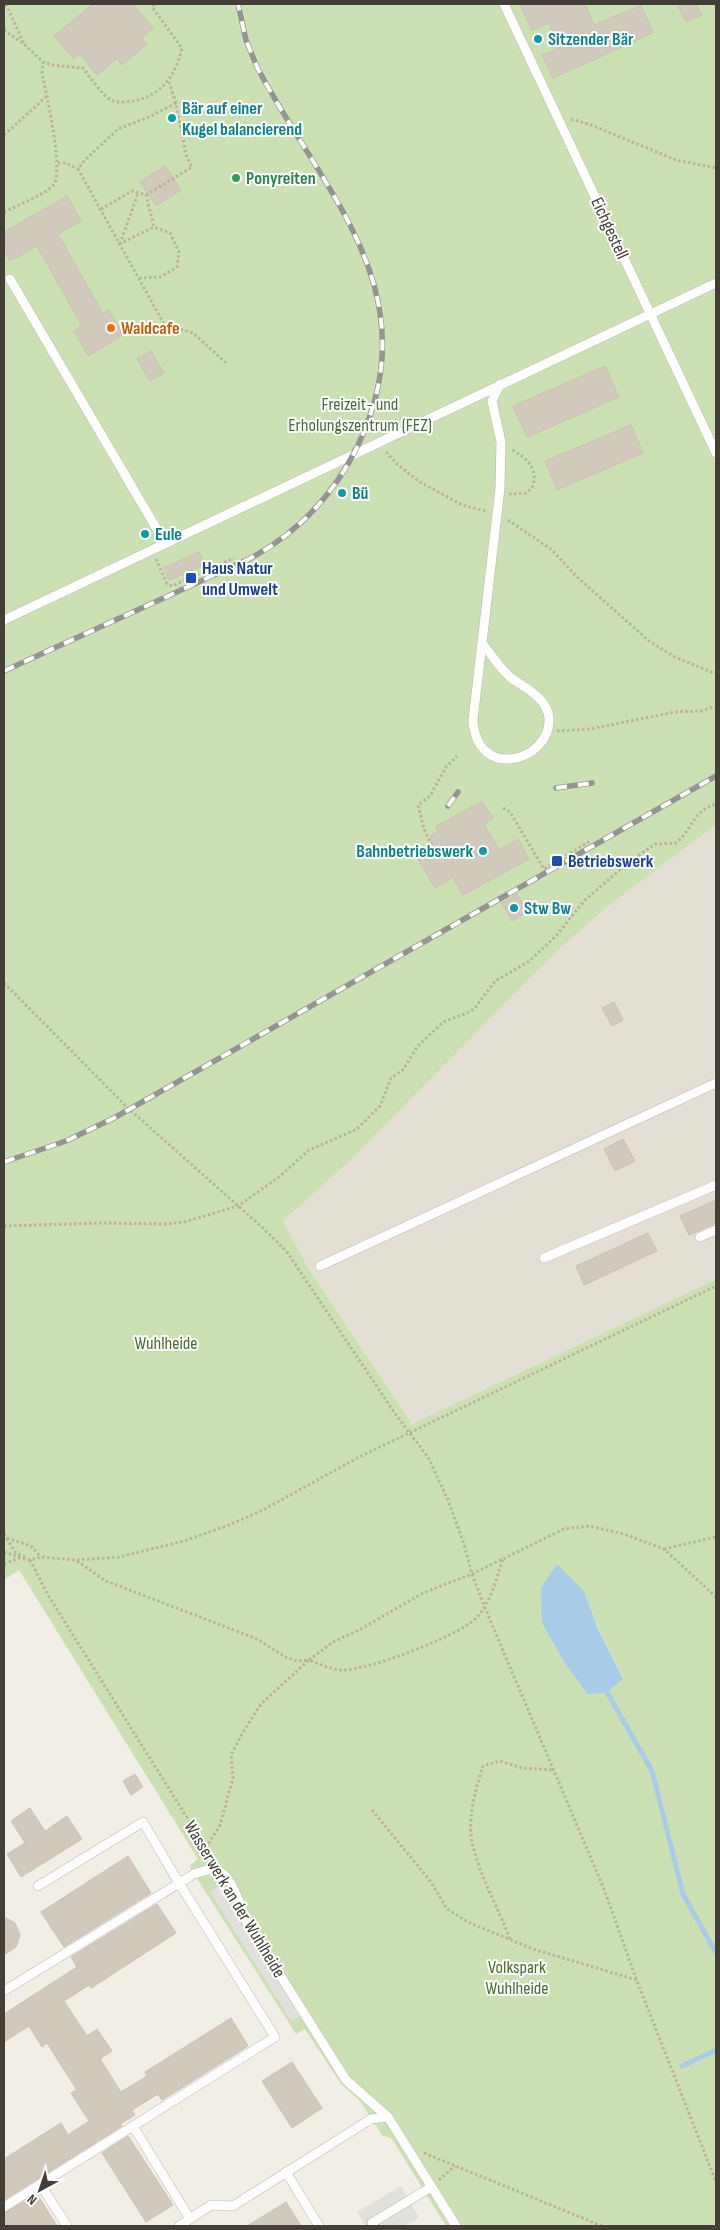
<svg xmlns="http://www.w3.org/2000/svg" width="720" height="2230" viewBox="0 0 720 2230" font-family="'Sofia Sans Condensed',sans-serif">
	<style>
		.residential { fill: #e4dfd4 }
		.green { fill: #cbe1b3; fill-rule: evenodd }
		.parking { fill: #e2e0dd }
		.water { fill: #a8cce7 }
		.lines { fill: none; stroke-linecap: round; stroke-linejoin: round }
		.stream { stroke: #a8cce7; stroke-width: 5 }
		.building { fill: #d1c9bc; stroke: #cbc1b1 }
		.service-casing { stroke: #beb8ac; stroke-width: 10 }
		.path { stroke: #bbb19c; stroke-width: 3; stroke-dasharray: 2.5 2.5; stroke-linecap: butt }
		.service { stroke: #fff; stroke-width: 9 }
		.rail-casing { stroke: #949494; stroke-width: 5.5 }
		.rail { stroke: #fff; stroke-width: 4; stroke-dasharray: 11; stroke-linecap: butt }
		.culture-dot { fill: #0f9aa8; stroke: #fff; stroke-width: 2 }
		.leisure-dot { fill: #2e9e5b; stroke: #fff; stroke-width: 2 }
		.food-dot { fill: #e8710a; stroke: #fff; stroke-width: 2 }
		.transit-dot { fill: #1a4fb4; stroke: #fff; stroke-width: 2 }
		.labels { text-anchor: middle; stroke-width: 4; stroke-linejoin: round; paint-order: stroke }
		.culture-label { font-size: 18px; font-weight: bold; fill: #0d838f; stroke: #fff; text-anchor: start }
		.leisure-label { font-size: 18px; font-weight: bold; fill: #27864d; stroke: #fff; text-anchor: start }
		.street-label { font-size: 18px; fill: #433e36; stroke: #fff }
		.food-label { font-size: 18px; font-weight: bold; fill: #c56008; stroke: #fff; text-anchor: start }
		.park-label { font-size: 18px; fill: #466d30; stroke: #fff }
		.transit-label { font-size: 18px; font-weight: bold; fill: #164399; stroke: #fff; text-anchor: start }
	</style>
	<rect width="100%" height="100%" fill="#f1eee6"/>
	<polygon class="residential" points="716,825 716,1279 412,1424 310,1271 283,1221 353,1158 556,952 607,907"/>
	<path class="green" d="M4,4H716V825L607,907L556,952L353,1158L283,1221L310,1271L412,1424L716,1279V2226H446L392,2139L382,2135L360,2101L341,2084L305,2029L296,2034L189,1866L198,1859L19,1570L4,1580ZM556,1564L584,1591L597,1625L623,1678L607,1692L588,1695L564,1662L542,1623Z"/>
	<g class="parking">
		<polygon points="219,1886 301,2015 291,2021 210,1892"/>
		<polygon points="401,2186 419,2218 404,2226 366,2226 357,2212"/>
	</g>
	<polygon class="water" points="557,1564 584,1591 597,1626 623,1679 607,1692 588,1695 564,1662 542,1623 541,1588"/>
	<g class="lines">
		<g class="stream">
			<polyline points="607,1692 652,1771 683,1894 716,1953"/>
			<polyline points="682,2066 716,2050"/>
		</g>
	</g>
	<g class="building">
		<polygon points="93,4 133,4 153,28 142,38 147,44 122,65 117,58 97,75 80,54 74,59 54,36"/>
		<polygon points="520,4 585,4 594,25 641,5 653,33 553,78 542,55 559,48 549,23 532,31"/>
		<polygon points="677,4 696,4 702,15 686,22"/>
		<polygon points="165,166 181,190 156,206 140,182"/>
		<polygon points="67,196 81,221 58,234 103,314 109,310 123,335 88,356 74,331 82,326 37,246 10,261 4,250 4,232"/>
		<polygon points="151,351 164,373 150,381 137,359"/>
		<polygon points="605,366 619,397 527,437 513,406"/>
		<polygon points="631,425 643,453 557,490 545,461"/>
		<polygon points="199,552 205,565 169,580 164,568"/>
		<polygon points="482,801 493,818 484,824 499,850 518,839 529,859 463,895 453,877 435,888 414,852 433,841 430,836 438,831 435,827"/>
		<polygon points="517,894 527,912 512,921 502,903"/>
		<polygon points="614,1002 623,1020 612,1026 602,1008"/>
		<polygon points="623,1139 635,1161 615,1171 604,1149"/>
		<polygon points="716,1200 716,1223 689,1235 680,1216"/>
		<polygon points="648,1233 657,1251 584,1285 576,1266"/>
		<polygon points="135,1774 143,1787 131,1795 123,1781"/>
		<polygon points="30,1808 45,1831 67,1816 82,1839 21,1877 7,1854 25,1843 11,1821"/>
		<polygon points="128,1856 151,1893 64,1947 41,1912"/>
		<polygon points="157,1904 176,1933 91,1988 89,1985 64,2001 87,2036 97,2029 112,2051 100,2059 121,2092 147,2076 145,2072 231,2018 248,2046 162,2100 158,2094 132,2110 135,2115 120,2124 122,2126 4,2200 4,2159 61,2123 68,2135 89,2121 71,2093 77,2090 47,2043 42,2047 29,2026 4,2042 4,2014 77,1967 71,1957"/>
		<polygon points="4,1917 15,1923 20,1935 16,1947 4,1955"/>
		<polygon points="292,2062 322,2108 292,2128 262,2081"/>
		<polygon points="128,2136 173,2205 146,2222 102,2153"/>
		<polygon points="37,2194 57,2226 4,2226 4,2213"/>
		<polygon points="286,2202 301,2226 247,2226"/>
	</g>
	<g class="lines">
		<defs>
			<g id="service">
				<polyline points="504,4 716,453"/>
				<polyline points="10,279 165,543"/>
				<polyline points="4,620 716,283"/>
				<path d="M482,643C491,654 499,667 509,676C523,688 548,697 549,719C551,760 477,783 473,720L500,488L501,442L492,401L500,384"/>
				<polyline points="700,1237 716,1230"/>
				<polyline points="544,1258 716,1185"/>
				<polyline points="320,1266 716,1083"/>
				<path d="M4,1991L194,1874C201,1872 210,1868 217,1870C231,1874 242,1908 246,1921L346,2080L388,2117L456,2226"/>
				<polyline points="133,2126 190,2219"/>
				<polyline points="286,2172 319,2226"/>
				<polyline points="40,2184 67,2226"/>
				<polyline points="4,2207 275,2037 179,1883 143,1822 38,1886"/>
				<polyline points="372,2223 431,2187"/>
				<polyline points="179,2226 211,2205 233,2206 371,2119 388,2117"/>
			</g>
		</defs>
		<use href="#service" class="service-casing"/>
		<g class="path">
			<polyline points="6,4 24,44"/>
			<path d="M4,30L24,44L43,62L53,65L83,68C89,76 103,96 111,100C117,103 127,102 134,101C162,95 176,75 182,48L152,7L155,4"/>
			<polyline points="176,103 149,117 118,129 84,161 78,169 164,324 193,333 226,363"/>
			<polyline points="571,119 591,125 676,160 716,168"/>
			<polyline points="4,135 47,96"/>
			<polyline points="58,163 66,163 78,169"/>
			<polyline points="146,195 192,167 186,155 176,103 169,82"/>
			<polyline points="101,209 132,191 146,195"/>
			<path d="M4,212C16,206 47,194 54,184C64,171 46,92 42,73L43,62"/>
			<polyline points="119,244 154,227 146,195"/>
			<polyline points="120,244 138,193"/>
			<polyline points="139,278 160,277 177,267 179,252 170,233 154,227"/>
			<polyline points="386,452 398,465 420,482 462,505 486,511"/>
			<path d="M509,494L526,493L532,488C539,470 528,458 512,450"/>
			<polyline points="508,520 552,550 577,577 649,641 675,657 716,674"/>
			<polyline points="156,559 167,584 172,586 234,558"/>
			<polyline points="557,731 590,729 675,712 701,711 716,706"/>
			<polyline points="503,808 510,812 544,869 590,841"/>
			<polyline points="434,850 424,829 418,805 430,796 446,767 457,756"/>
			<polyline points="4,983 129,1109 263,1228 287,1252 396,1415 428,1457 448,1500 464,1544 472,1574 485,1608 604,1889 637,1981 716,2182"/>
			<path d="M4,1226L101,1223L166,1224L184,1222L238,1206L279,1177L309,1150L357,1129L380,1106L391,1078L403,1070L417,1047L443,1022L467,1013L474,1009L495,981L528,962L556,936L585,900L629,862L655,844L676,843C693,829 692,811 716,804"/>
			<polyline points="4,1534 15,1552 27,1558"/>
			<polyline points="7,1538 31,1546 41,1557"/>
			<polyline points="664,1549 716,1537"/>
			<polyline points="4,1552 20,1557"/>
			<polyline points="30,1560 48,1595 206,1848 210,1859"/>
			<polyline points="77,1561 106,1581 257,1639 287,1658 298,1661 309,1660 333,1642 361,1629 423,1593 472,1574 564,1529 589,1526 624,1534 664,1549 716,1597"/>
			<polyline points="4,1564 19,1558 30,1560 41,1557 76,1560 119,1557 184,1541 229,1525 263,1510 359,1457 716,1286"/>
			<polyline points="372,1810 431,1882 447,1909 470,1923 533,1949 637,1980"/>
			<path d="M206,1848L220,1825L233,1778L231,1755L243,1732L261,1704L309,1660C319,1664 330,1669 341,1670C367,1671 459,1636 476,1618C491,1603 496,1579 503,1559"/>
			<path d="M510,1939C498,1907 479,1875 472,1842C467,1819 476,1788 483,1766L500,1761L522,1768L553,1770"/>
			<polyline points="424,2153 602,2226"/>
			<polyline points="439,2180 455,2166"/>
		</g>
		<use href="#service" class="service"/>
		<defs>
			<g id="rail">
				<path d="M4,671L249,559C298,533 335,494 359,443C430,290 323,193 257,67L246,40L238,4"/>
				<polyline points="556,788 592,783"/>
				<polyline points="448,806 458,792"/>
				<polyline points="4,1162 66,1141 114,1118 716,776"/>
			</g>
		</defs>
		<use href="#rail" class="rail-casing"/>
		<use href="#rail" class="rail"/>
	</g>
	<g class="culture-dot">
		<circle cx="538" cy="39" r="5"/>
		<circle cx="172" cy="118" r="5"/>
		<circle cx="342" cy="493" r="5"/>
		<circle cx="145" cy="534" r="5"/>
		<circle cx="483" cy="851" r="5"/>
		<circle cx="514" cy="908" r="5"/>
	</g>
	<circle class="leisure-dot" cx="236" cy="178" r="5"/>
	<circle class="food-dot" cx="111" cy="328" r="5"/>
	<g class="transit-dot">
		<rect x="185" y="572" width="12" height="12" rx="2.5"/>
		<rect x="551" y="855" width="12" height="12" rx="2.5"/>
	</g>
	<g class="labels">
		<g class="culture-label">
			<text x="548" y="45">Sitzender Bär</text>
			<text x="182" y="114">Bär auf einer<tspan x="182" dy="21">Kugel balancierend</tspan></text>
			<text x="352" y="499">Bü</text>
			<text x="155" y="540">Eule</text>
			<text x="473" y="857" text-anchor="end">Bahnbetriebswerk</text>
			<text x="524" y="914">Stw Bw</text>
		</g>
		<g class="leisure-label">
			<text x="246" y="184">Ponyreiten</text>
		</g>
		<g class="street-label">
			<text transform="translate(610 228) rotate(65)" y="6">Eichgestell</text>
			<text transform="translate(235 1899) rotate(59)" y="6">Wasserwerk an der Wuhlheide</text>
		</g>
		<g class="food-label">
			<text x="121" y="334">Waldcafe</text>
		</g>
		<g class="park-label">
			<text x="360" y="410">Freizeit- und<tspan x="360" dy="21">Erholungszentrum (FEZ)</tspan></text>
			<text x="166" y="1349">Wuhlheide</text>
			<text x="517" y="1973">Volkspark<tspan x="517" dy="21">Wuhlheide</tspan></text>
		</g>
		<g class="transit-label">
			<text x="202" y="574">Haus Natur<tspan x="202" dy="21">und Umwelt</tspan></text>
			<text x="568" y="867">Betriebswerk</text>
		</g>
	</g>
	<rect width="720" height="2230" fill="none" stroke="#433e36" stroke-width="10"/>
	<g transform="translate(40 2190) rotate(220)" stroke="#ffffff" stroke-width="4" paint-order="stroke">
	<path d="M0-4L9 19L0 12L-9 19Z" fill="#433e36"/>
	<text y="-8" font-size="14" font-weight="bold" text-anchor="middle" fill="#433e36">N</text>
	</g>
</svg>
